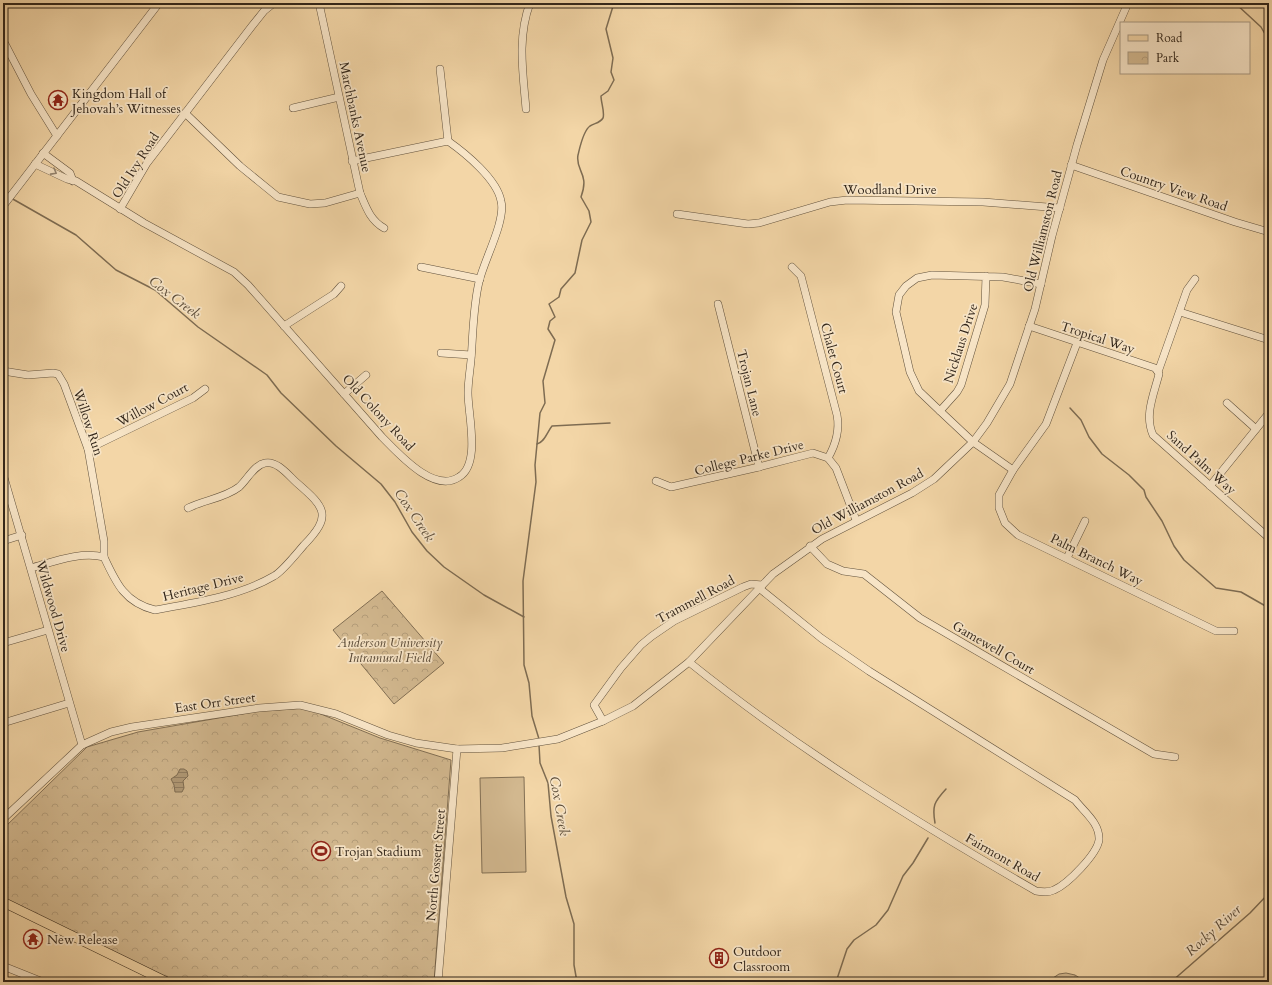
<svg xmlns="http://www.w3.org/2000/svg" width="1272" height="985" viewBox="0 0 1272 985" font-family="Cardo,serif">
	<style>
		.green { fill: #d2b88f; stroke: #826f54 }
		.wetland { fill: url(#wetland-marsh); stroke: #826f54 }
		.park { fill: url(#park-crowns); stroke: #826f54 }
		.water { fill: url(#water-rules); stroke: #7e6c52 }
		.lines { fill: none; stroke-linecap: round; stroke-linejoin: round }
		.stream { stroke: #7e6c52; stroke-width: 1.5 }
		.minor-casing { stroke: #62523d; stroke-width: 8 }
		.major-casing { stroke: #32261a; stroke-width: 10 }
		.minor { stroke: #f7e4c6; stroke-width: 7 }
		.major { stroke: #f3d6a7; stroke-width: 9 }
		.oneway { stroke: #948570 }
		.labels { text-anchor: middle; stroke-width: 3.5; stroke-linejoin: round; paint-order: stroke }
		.poi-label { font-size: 13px; fill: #32261a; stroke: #f7e4c6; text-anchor: start }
		.street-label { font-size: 13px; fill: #32261a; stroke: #f7e4c6 }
		.park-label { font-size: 13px; font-style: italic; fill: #5a4a37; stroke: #f7e4c6 }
		.water-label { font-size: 14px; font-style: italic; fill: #584936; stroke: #f7e4c6 }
	</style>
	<defs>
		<pattern id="wetland-marsh" width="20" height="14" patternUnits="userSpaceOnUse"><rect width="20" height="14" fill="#d2b88f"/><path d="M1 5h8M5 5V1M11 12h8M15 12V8" fill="none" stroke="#b59e7b"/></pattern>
		<pattern id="park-crowns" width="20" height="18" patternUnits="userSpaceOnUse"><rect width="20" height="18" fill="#d2b88f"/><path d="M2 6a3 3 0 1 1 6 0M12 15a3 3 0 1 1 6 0" fill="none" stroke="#b59e7b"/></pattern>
		<pattern id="water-rules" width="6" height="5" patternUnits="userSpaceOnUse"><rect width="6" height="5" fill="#b19a77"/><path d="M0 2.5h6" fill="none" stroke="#917d61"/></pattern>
	</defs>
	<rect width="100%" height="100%" fill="#f3d6a7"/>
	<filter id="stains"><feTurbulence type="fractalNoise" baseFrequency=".005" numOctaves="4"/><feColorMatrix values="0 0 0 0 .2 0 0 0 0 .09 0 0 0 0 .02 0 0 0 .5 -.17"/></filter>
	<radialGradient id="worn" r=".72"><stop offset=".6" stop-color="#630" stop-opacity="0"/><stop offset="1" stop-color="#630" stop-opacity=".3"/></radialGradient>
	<polygon class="green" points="524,777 526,872 482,873 480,778"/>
	<polygon class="wetland" points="1066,973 1075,975 1086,982 1047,982 1059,974"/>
	<g class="park">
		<polygon points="382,591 444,663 394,704 333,630"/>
		<polygon points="306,708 380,738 451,760 434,982 167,982 3,900 3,829 87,747 138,732 259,711"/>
	</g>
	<polygon class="water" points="180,769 184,769 187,771 188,776 183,781 184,788 182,792 175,792 174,785 171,779 177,775"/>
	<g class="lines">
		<g class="stream">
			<polyline points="1235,3 1261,27 1269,41"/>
			<polyline points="3,193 8,196"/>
			<polyline points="11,198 76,235 116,270 155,290 198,327 267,375 281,393 336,446 381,484 395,502 412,532 427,551 444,567 484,595 524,617"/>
			<polyline points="1070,408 1081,420 1089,437 1102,454 1129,475 1144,490 1146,497 1162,521 1174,546 1184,560 1216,588 1241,592 1269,608"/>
			<path d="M537,444C545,442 547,432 552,426L610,423"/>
			<path d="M539,739L532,716L529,683L524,665L523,581L536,482L535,465L540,413L545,403L543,381L555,340L548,329L550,321L555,317L549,304L559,297L561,289L575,273L582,240L591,222L589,211L581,197C590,173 575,171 578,155C580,147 583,131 590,126C595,123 600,123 603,118C605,112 601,103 601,96L608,91L614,80L611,72L613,58L606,29L614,3"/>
			<polyline points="539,745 540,763 548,783 551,816 566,897 574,924 574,965 577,982"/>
			<path d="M935,823C932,806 934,802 946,789"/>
			<polyline points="836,982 847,949 854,940 876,925 888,910 903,876 913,863 928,838"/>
			<polyline points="1171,982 1250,913 1269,893"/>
		</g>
		<defs>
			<g id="minor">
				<path d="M319,3L360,193C366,207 370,220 384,228"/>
				<polyline points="3,40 31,94 57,136"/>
				<polyline points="440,69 448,141"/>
				<polyline points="293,108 339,97"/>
				<path d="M526,109C523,73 517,38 530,3"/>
				<polyline points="185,113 240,166 278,197 310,204 325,203 360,193"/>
				<polyline points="43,153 70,173 73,181"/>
				<path d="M35,164L67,179L76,181L144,223L234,272L248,285L382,437C399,454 434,494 459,477C481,464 468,415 468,393C468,382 470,371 471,360C473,335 473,307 479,282C484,260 506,221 501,201C497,179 465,153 448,141L352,161"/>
				<polyline points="1071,165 1235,222 1269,232"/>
				<polyline points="3,206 159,3"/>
				<polyline points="120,209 147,163 252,26 264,11 274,3"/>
				<polyline points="677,214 748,224 759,223 830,202 847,200 983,202 1060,208"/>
				<polyline points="421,267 480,279"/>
				<path d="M792,267L801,276L837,415C840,431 836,444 828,458"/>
				<polyline points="986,276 985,305 961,385 957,392 940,411 919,391 910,372 896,312 899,295 906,286 917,278 932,275 1003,277 1041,284"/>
				<path d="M1195,279L1187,290L1158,372L1159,374C1154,394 1144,415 1153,435L1269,538"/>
				<polyline points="718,304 759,467"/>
				<polyline points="1180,312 1269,340"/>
				<polyline points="284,326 334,294 341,286"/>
				<polyline points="1029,326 1155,368 1158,372"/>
				<polyline points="1077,343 1046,424 1013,470 999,495 999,508 1005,523 1018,535 1216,631 1234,631"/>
				<polyline points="441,353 471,355"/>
				<polyline points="3,371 28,375 53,373 58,374 64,384 88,449 104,541 104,557"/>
				<polyline points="344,394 366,375"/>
				<polyline points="1227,403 1256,429"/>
				<polyline points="940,411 973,442 1013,470"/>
				<polyline points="88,449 193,398 205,389"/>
				<polyline points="3,474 82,745"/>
				<polyline points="656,481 671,487 759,467 813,453 828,458 836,468 856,520"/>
				<polyline points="1210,486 1269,413"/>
				<polyline points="3,541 22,535"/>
				<polyline points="810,546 827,564 843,571 864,574 920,618 1154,754 1175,757"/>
				<polyline points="1067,558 1085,521"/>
				<path d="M31,568C53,562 80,551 104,557C116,583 125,603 155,610C194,603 240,596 274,576C282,572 297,553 304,545C332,516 326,508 297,483C289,476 277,460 265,463C254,465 247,480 239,487C225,498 204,500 188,508"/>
				<polyline points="3,643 48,630"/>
				<path d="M689,662C797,749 916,822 1036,891C1042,892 1048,893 1054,890C1068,884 1097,854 1099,840C1100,823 1084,812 1075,800L869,671L821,638L759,588"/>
				<polyline points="603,721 594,705 621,668 641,645 652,636 674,621 743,587 751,584 762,585"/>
				<polyline points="3,723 69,703"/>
				<polyline points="3,819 82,745 111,732 132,727 259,708 300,705 336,714 388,735 416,743 457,749 502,748 558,739 603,721 633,706 689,662 773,574 822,539 912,493 934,479 973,442 987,423 1010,384 1035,309 1052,236 1077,145 1103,60 1128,3"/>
				<polyline points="3,966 43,982"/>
				<polyline points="438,982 457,749"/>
			</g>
			<polyline id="major" points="3,902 167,982"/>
		</defs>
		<use href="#minor" class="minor-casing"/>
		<use href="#major" class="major-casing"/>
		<use href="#minor" class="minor"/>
		<use href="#major" class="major"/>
	</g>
	<defs><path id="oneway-chevron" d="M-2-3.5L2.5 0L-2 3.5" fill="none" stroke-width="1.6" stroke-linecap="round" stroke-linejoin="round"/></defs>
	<use class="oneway" href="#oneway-chevron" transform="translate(54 172) rotate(29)"/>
	<defs>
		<symbol id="temple-ring" viewBox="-11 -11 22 22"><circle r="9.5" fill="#f7e4c6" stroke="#8f2418" stroke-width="1.5"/><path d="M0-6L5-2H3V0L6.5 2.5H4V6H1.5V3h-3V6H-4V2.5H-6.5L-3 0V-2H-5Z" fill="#8f2418"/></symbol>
		<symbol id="stadium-ring" viewBox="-11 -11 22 22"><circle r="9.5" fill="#f7e4c6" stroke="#8f2418" stroke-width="1.5"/><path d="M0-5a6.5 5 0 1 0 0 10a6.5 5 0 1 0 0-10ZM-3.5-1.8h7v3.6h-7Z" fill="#8f2418"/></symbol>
		<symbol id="building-ring" viewBox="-11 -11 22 22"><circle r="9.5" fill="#f7e4c6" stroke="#8f2418" stroke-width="1.5"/><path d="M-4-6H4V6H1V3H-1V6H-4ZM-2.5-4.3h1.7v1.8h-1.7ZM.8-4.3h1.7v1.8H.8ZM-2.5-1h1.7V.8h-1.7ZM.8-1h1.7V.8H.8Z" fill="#8f2418"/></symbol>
	</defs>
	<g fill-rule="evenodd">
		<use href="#temple-ring" x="47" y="89" width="22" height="22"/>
		<use href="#stadium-ring" x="310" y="840" width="22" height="22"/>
		<use href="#temple-ring" x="22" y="928" width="22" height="22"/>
		<use href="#building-ring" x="708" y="947" width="22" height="22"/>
	</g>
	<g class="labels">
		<g class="poi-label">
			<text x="72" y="98">Kingdom Hall of<tspan x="72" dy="15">Jehovah’s Witnesses</tspan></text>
			<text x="335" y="856">Trojan Stadium</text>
			<text x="47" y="944">New Release</text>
			<text x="733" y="956">Outdoor<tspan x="733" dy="15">Classroom</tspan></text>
		</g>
		<g class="street-label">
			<text transform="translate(356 117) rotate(78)" y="5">Marchbanks Avenue</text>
			<text transform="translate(135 165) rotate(-57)" y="5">Old Ivy Road</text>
			<text transform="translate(1174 188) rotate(19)" y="5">Country View Road</text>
			<text x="890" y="194">Woodland Drive</text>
			<text transform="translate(1042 231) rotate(-76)" y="5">Old Williamston Road</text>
			<text transform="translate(1098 337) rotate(18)" y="5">Tropical Way</text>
			<text transform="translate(960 343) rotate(-72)" y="5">Nicklaus Drive</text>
			<text transform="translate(835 358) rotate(75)" y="5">Chalet Court</text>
			<text transform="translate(750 383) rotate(76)" y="5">Trojan Lane</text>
			<text transform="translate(152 404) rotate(-28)" y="5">Willow Court</text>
			<text transform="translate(379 412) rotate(47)" y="5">Old Colony Road</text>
			<text transform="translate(89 422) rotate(72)" y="5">Willow Run</text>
			<text transform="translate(749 457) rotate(-14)" y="5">College Parke Drive</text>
			<text transform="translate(1202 462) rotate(42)" y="5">Sand Palm Way</text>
			<text transform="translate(867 501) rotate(-28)" y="5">Old Williamston Road</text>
			<text transform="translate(1097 559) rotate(26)" y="5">Palm Branch Way</text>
			<text transform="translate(203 586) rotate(-14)" y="5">Heritage Drive</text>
			<text transform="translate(695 599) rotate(-28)" y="5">Trammell Road</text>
			<text transform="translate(54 606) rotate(74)" y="5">Wildwood Drive</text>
			<text transform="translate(994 647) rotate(30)" y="5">Gamewell Court</text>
			<text transform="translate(215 702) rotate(-8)" y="5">East Orr Street</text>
			<text transform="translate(1003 857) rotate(30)" y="5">Fairmont Road</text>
			<text transform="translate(435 865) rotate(-85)" y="5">North Gossett Street</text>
		</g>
		<g class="park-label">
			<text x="390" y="647">Anderson University<tspan x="390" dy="15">Intramural Field</tspan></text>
		</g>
		<g class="water-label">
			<text transform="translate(175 297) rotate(37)" y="5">Cox Creek</text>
			<text transform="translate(415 515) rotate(56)" y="5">Cox Creek</text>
			<text transform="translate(560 806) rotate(80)" y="5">Cox Creek</text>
			<text transform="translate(1213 930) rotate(-42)" y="5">Rocky River</text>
		</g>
	</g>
	<rect width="1272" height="985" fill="none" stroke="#f3d6a7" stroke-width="16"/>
	<rect x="4" y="4" width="1264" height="977" fill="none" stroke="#32261a" stroke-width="2"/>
	<rect x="8" y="8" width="1256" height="969" fill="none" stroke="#32261a"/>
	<rect x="1120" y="22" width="130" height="52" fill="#f7e4c6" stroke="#a89881"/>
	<rect x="1128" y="35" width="20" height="6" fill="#f3d6a7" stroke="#a89881"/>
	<text x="1156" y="42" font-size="12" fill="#32261a">Road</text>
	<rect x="1128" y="52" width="20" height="12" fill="url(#park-crowns)" stroke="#a89881"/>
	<text x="1156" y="62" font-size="12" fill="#32261a">Park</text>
	<rect width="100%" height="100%" filter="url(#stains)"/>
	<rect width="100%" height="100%" fill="url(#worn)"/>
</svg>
